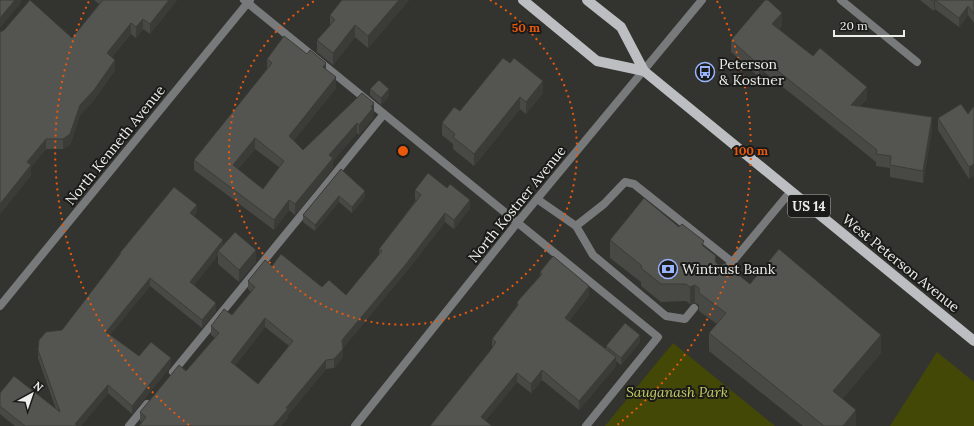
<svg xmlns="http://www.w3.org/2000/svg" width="974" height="426" viewBox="0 0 974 426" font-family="Lora,serif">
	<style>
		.green { fill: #444807 }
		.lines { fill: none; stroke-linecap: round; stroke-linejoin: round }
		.lane { stroke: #78797b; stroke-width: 8 }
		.street { stroke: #78797b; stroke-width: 8 }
		.primary { stroke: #bcbec2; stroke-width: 10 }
		.wall { fill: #484945; fill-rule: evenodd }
		.shaded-wall { fill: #3b3c38 }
		.building { fill: #545550; stroke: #3b3c38; fill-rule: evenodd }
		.ring { fill: none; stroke: #e8590c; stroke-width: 2; stroke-dasharray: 2 4 }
		.labels { text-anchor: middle; stroke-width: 4; stroke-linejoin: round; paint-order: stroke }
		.shield { fill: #1b1b19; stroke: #afafac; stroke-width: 1 }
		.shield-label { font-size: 13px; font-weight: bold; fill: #eeeeeb }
		.poi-label { font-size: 14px; fill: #eeeeeb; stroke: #1b1b19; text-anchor: start }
		.street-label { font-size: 14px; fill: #eeeeeb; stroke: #1b1b19 }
		.park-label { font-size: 14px; font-style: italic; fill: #c4cd61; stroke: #1b1b19 }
		.centre { fill: #e8590c; stroke: #1b1b19; stroke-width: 2 }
		.ring-label { font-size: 12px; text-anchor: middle; font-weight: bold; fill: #e8590c; stroke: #1b1b19; stroke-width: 4; stroke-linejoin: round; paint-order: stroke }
	</style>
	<rect width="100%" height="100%" fill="#33342f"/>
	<g class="green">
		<polygon points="673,343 775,426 605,426"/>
		<polygon points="937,352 974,382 974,426 890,426"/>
	</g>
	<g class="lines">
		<g class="lane">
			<polyline points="244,0 658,337 586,426"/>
			<polyline points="537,199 576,226 593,255 666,316 685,319 694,308"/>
			<polyline points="576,226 604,204 625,182 634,184 732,262"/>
			<polyline points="729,266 791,191"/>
			<polyline points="173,372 384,114"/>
			<polyline points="129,426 147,404"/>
		</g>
		<g class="street">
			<polyline points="841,0 917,62"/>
			<polyline points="0,306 250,0"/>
			<polyline points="355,426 517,223 702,0"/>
		</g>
		<g class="primary">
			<polyline points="523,0 597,61 644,71"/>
			<polyline points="587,0 621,27 644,71 974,341"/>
		</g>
	</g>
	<g class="wall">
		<polygon points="94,0 177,0 150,34 143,29 136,38 131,34 112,57 115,70 94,100 80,115 70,145 63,149 46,149 31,167 31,175 0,214 0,32 72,38 99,4"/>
		<polygon points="342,0 409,0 368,48 355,37 333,65 317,52 317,40 330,26 330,15"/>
		<polygon points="920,0 974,0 974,23 968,15 959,27 935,9 934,11"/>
		<polygon points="782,25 779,29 867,99 860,106 932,129 923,183 890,177 890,168 876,166 876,162 808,107 764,72 759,77 731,52 731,40"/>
		<polygon points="503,58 543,93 526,114 520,109 474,166 453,149 453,144 442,135 442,123 460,111"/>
		<path d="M267,59L326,69L336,88L294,140L303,150L374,113L373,115V118L359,135L357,133L333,161V168L295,215L289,210L274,230L194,170V160L267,69ZM255,149L279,167L263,189L238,169Z"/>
		<polygon points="370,89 389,96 381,105 370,95"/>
		<polygon points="974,106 969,179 938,130 938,118 968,114"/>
		<polygon points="341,169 365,197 352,213 339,202 315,231 303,222 303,215"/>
		<path d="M415,190L470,208L454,229L445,222L406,272L343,348V357L334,368L326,369L288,415V418L281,426H139L142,422L140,421V412L186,371L215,338L211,335V326L232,315L251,292L248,289V281L272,266L322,287L346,295L379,255V249L416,200L415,199ZM265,327L289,346L258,384L235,366Z"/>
		<polygon points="197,213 194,216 223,245 256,262 239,282 218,264 218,255 194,285 216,311 202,328 150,286 110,335 139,356 171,366 132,414 108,393 81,426 15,426 0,414 0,393 56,409 38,358 38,350 62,330"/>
		<polygon points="679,227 704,246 717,264 750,284 881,353 842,399 856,426 803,426 709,351 709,333 717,324 699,311 699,305 695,303 690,304 686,301 661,302 641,286 641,282 610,258 610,240"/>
		<polygon points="540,272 589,295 569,321 606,349 606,346 640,342 621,365 616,361 616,366 579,410 542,380 531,393 517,382 485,421 435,420 492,348 492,339 517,306 517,302 540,276"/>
	</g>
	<g class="shaded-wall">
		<polygon points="15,0 21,0 21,3 0,28 0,18"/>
		<polygon points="169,0 177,0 150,34 150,24"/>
		<polygon points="399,0 409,0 368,48 368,36"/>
		<polygon points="935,0 935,9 934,11 934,2"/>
		<polygon points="968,6 968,15 959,27 959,18"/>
		<polygon points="782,13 782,25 772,36 772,24"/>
		<polygon points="143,19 143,29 136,38 136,27"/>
		<polygon points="131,23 131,34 107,63 107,53"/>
		<polygon points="355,25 355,37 333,65 333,53"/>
		<polygon points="115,60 115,70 94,100 80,115 70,145 63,149 63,139 80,105"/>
		<polygon points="764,60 764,72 759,77 759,65"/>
		<polygon points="326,63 326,73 323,67"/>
		<polygon points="336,77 336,88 289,146 289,136"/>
		<polygon points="543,81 543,93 526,114 526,102"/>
		<polygon points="867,87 867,99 851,117 851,105"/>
		<polygon points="389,89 389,96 381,105 381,98"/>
		<polygon points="520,97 520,109 474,166 474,154"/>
		<polygon points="374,103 374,113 373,115 373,118 359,135 359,125"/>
		<polygon points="932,117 932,129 923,183 923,171"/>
		<polygon points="357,123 357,133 333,161 333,168 295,215 295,204 329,155"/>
		<polygon points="255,138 255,149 233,175 233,165"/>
		<polygon points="46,139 46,149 31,167 31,175 0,214 0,204 27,162"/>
		<polygon points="974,164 974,176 969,179 969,167"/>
		<polygon points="365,191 365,197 352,213 352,207"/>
		<polygon points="339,196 339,202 315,231 315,225"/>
		<polygon points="289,200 289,210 274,230 274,220"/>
		<polygon points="470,200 470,208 454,229 454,220"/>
		<polygon points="197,205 197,213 190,221 190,213"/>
		<polygon points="445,213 445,222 406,272 342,349 342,340"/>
		<polygon points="223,240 223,248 218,251 218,255 190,290 190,282"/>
		<polygon points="256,250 256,262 239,282 239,270"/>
		<polygon points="150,278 150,286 106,340 106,332"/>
		<polygon points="695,285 695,303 690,304 690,287"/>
		<polygon points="589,286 589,295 565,327 565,318"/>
		<polygon points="216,303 216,311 202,328 202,320"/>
		<polygon points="265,318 265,327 231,371 231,362"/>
		<polygon points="640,335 640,342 621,365 621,358"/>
		<polygon points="881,335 881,353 833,409 833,391"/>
		<polygon points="343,349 343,357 334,368 334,359"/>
		<polygon points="616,357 616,366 579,410 579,401"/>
		<polygon points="171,358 171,366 132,414 132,406"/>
		<polygon points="326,360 326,369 288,415 288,418 281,426 273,426 286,408"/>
		<polygon points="542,370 542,380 531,393 531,384"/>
		<polygon points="517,373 517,382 481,426 481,417"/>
		<polygon points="108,385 108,393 81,426 75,426 75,424"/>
		<polygon points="856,410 856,426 843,426"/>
	</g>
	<g class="building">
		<polygon points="0,0 15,0 0,18"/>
		<polygon points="30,0 72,38 103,0 169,0 150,24 143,19 136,27 131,23 107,53 115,60 94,90 80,105 70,134 63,139 46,139 27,162 31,165 0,204 0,32 4,30"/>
		<polygon points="342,0 399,0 368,36 355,25 333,53 317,40 335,20 330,15"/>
		<polygon points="765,0 768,0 782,13 772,24 813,56 820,48 867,87 851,105 932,117 923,171 890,165 891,156 876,154 877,150 808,95 764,60 759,65 731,40"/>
		<polygon points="931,0 974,0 974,14 968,6 959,18 935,0 934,2"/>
		<path d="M284,36L307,54L310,50L326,63L323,67L336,77L289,136L303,150L362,93L374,103L371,107L373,108L359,125L357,123L329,155L333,158L295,204L289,200L274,220L194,160L272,63L267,59ZM255,138L284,161L263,189L233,165Z"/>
		<polygon points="503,58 510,63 514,58 543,81 526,102 520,97 474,154 453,137 455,134 442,123 454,107 460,111"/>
		<polygon points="379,80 389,89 381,98 370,89"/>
		<polygon points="961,104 968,114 974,106 974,164 969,167 938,118"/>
		<polygon points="341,169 365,191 352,207 339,196 315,225 303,215"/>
		<path d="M428,173L447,188L450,184L470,200L454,220L445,213L406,264L342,340L343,349L334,359L326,360L286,408L288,409L273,426H139L146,417L140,412L179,365L186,371L219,333L211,326L224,309L232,315L255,287L248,281L265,260L272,266L281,254L322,287L329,280L346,295L382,251L379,249L421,195L415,190ZM265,318L293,341L258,384L231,362Z"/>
		<polygon points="174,187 197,205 190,213 223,240 190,282 216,303 202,320 150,278 106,332 139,356 151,342 171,358 132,406 108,385 75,424 77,426 25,426 0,406 0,393 14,376 60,412 38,350 39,340 46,332 62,330 121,253 119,254"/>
		<polygon points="644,198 679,227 682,224 704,241 702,245 716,256 715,261 717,264 722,265 724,263 750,284 779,249 881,335 833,391 856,410 843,426 824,426 709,333 726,313 699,293 699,288 695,285 690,287 686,284 661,284 641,268 642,266 610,240"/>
		<polygon points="235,232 256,250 239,270 218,251"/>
		<polygon points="553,256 589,286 565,318 616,357 579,401 542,370 531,384 517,373 481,417 492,426 430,426 490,351 496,342 492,339 518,305 517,302 542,274 540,272"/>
		<polygon points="625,323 640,335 621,358 606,346"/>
	</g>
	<g class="ring">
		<path d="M490 0A174 174 0 1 1 316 0"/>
		<path d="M189 425A348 348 0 0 1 89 1M717 1A348 348 0 0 1 617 425"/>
	</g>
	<defs>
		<symbol id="bus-ring" viewBox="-11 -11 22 22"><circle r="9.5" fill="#1b1b19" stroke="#9ab5fd" stroke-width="1.5"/><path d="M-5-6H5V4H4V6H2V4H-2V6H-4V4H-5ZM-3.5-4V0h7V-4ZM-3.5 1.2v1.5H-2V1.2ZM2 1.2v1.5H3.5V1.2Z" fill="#9ab5fd"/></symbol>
		<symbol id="bank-ring" viewBox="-11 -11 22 22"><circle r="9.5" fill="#1b1b19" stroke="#9ab5fd" stroke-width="1.5"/><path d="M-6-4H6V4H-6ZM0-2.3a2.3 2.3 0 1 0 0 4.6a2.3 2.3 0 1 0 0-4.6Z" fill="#9ab5fd"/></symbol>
	</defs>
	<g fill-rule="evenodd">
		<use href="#bus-ring" x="694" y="61" width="22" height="22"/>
		<use href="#bank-ring" x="657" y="258" width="22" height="22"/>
	</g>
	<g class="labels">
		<rect class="shield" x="788" y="195" width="42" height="22" rx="3"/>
		<g class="shield-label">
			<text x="809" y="211">US 14</text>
		</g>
		<g class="poi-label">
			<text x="719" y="69">Peterson<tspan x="719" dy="16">&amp; Kostner</tspan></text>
			<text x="682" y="274">Wintrust Bank</text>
		</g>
		<g class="street-label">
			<text transform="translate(115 145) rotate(-51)" y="5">North Kenneth Avenue</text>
			<text transform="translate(517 204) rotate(-51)" y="5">North Kostner Avenue</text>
			<text transform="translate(901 263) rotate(39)" y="5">West Peterson Avenue</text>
		</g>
		<g class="park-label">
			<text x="677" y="397">Sauganash Park</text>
		</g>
	</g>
	<circle cx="403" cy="151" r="6" class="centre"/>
	<g class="ring-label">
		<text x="526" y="32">50 m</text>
		<text x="751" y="155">100 m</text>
	</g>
	<g transform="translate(32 394) rotate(40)" stroke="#1b1b19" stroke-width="3" paint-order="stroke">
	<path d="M0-3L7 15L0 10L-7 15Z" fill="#eeeeeb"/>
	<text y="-6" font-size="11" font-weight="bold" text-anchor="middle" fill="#eeeeeb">N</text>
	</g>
	<path d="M834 30v6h70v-6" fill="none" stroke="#eeeeeb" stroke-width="2"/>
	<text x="840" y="30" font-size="12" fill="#eeeeeb" stroke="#1b1b19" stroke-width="3" paint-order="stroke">20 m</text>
</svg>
